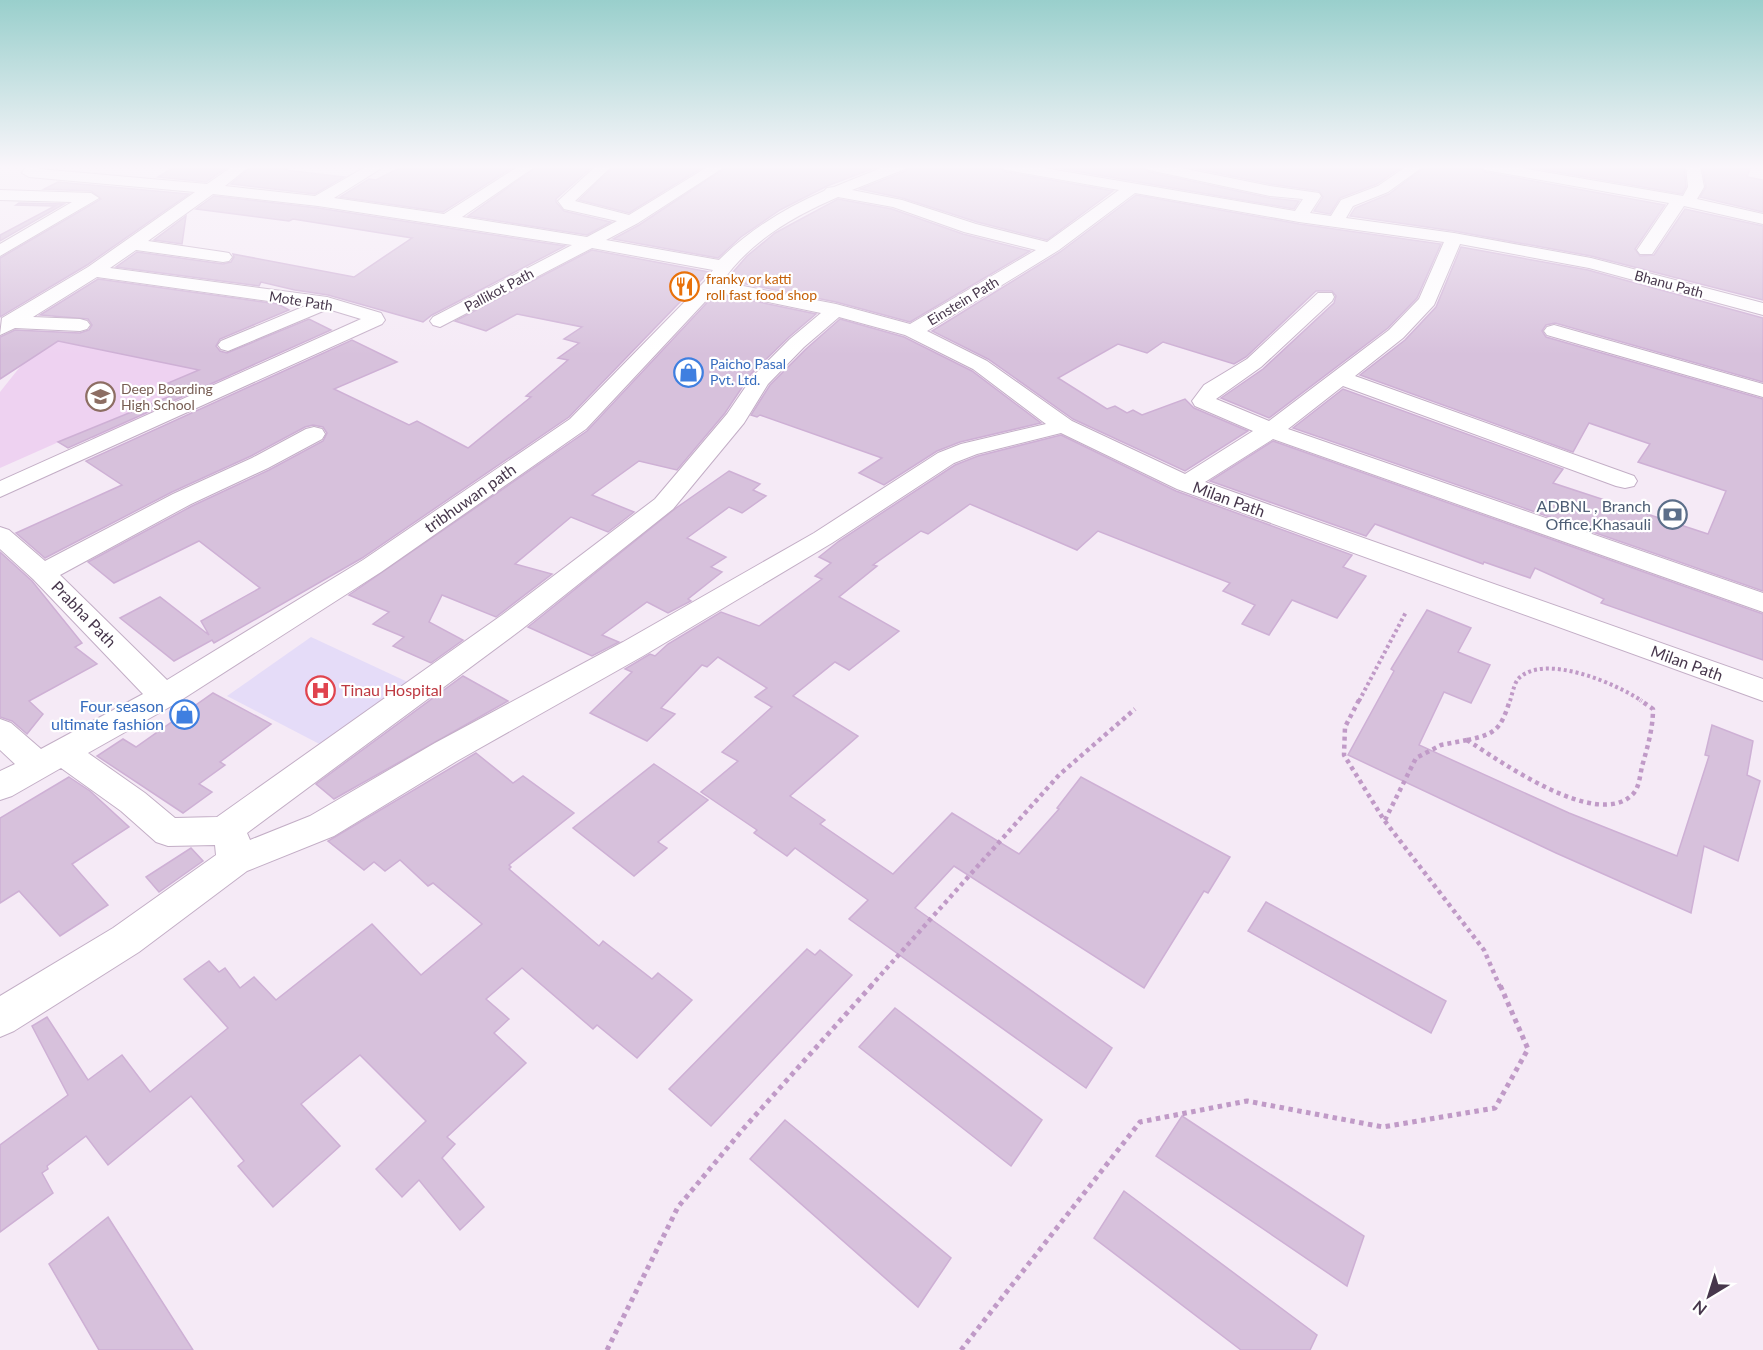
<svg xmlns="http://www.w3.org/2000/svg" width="1763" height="1350" viewBox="0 0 1763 1350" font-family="Lato,sans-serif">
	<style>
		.education { fill: #eed2f1 }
		.medical { fill: #e5dcf8 }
		.building { fill: #d7c1dc; stroke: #ceb0d5; stroke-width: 1.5 }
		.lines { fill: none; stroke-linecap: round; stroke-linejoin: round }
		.minor-casing { stroke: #c3aec6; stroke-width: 2 }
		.path-far2 { stroke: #c09ac7; stroke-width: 4; stroke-dasharray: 3 3; stroke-linecap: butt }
		.path-far1 { stroke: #c09ac7; stroke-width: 4.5; stroke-dasharray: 4 4; stroke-linecap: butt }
		.path { stroke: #c09ac7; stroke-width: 5; stroke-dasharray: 4.5 4.5; stroke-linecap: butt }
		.minor { fill: #fff; fill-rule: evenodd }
		.labels { text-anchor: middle; stroke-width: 4.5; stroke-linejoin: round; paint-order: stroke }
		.far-food-label { font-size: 14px; fill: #c56008; stroke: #fff; text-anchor: start }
		.far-street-label { font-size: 14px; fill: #47374c; stroke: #fff }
		.far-shop-label { font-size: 14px; fill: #366cbe; stroke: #fff; text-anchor: start }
		.far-education-label { font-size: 14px; fill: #785e54; stroke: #fff; text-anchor: start }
		.street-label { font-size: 16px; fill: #47374c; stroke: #fff }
		.service-label { font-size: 16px; fill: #4e5e75; stroke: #fff; text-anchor: end }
		.health-label { font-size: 16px; fill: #be3a42; stroke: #fff; text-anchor: start }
		.shop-label { font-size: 16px; fill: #366cbe; stroke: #fff; text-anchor: end }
	</style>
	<rect width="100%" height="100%" fill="#f5eaf6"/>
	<polygon class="education" points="47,333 181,351 237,380 97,441 82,432 79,433 0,468 0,392"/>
	<polygon class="medical" points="311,637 412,684 331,750 227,696"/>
	<g class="building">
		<polygon points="176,166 229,166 206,182 158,177"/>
		<polygon points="252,166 291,166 285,170 344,177 315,194 231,184"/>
		<polygon points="403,166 515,166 443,212 340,197 369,179 376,180"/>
		<polygon points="538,166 593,166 556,199 556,202 564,211 611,222 587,235 468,216"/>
		<polygon points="614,166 705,166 629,213 579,200"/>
		<polygon points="728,166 880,166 827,186 780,210 741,237 718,258 613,239 639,225"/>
		<polygon points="909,166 997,166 1006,172 1113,191 1047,240 977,222 902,198 860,189 906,171"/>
		<polygon points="1046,166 1140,166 1149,172 1270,198 1299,201 1294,209"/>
		<polygon points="1183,166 1403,166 1377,184 1340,198 1330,214 1314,211 1323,197 1319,191 1270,184"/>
		<polygon points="1426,166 1476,166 1485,172 1665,205 1635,249 1640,256 1654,255 1685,209 1763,226 1763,300 1591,256 1454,231 1350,216 1355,208 1389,194"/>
		<polygon points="1523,166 1684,166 1686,187 1682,194"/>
		<polygon points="1702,166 1751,166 1747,177 1763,180 1763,212 1700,197 1706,187"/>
		<polygon points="58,182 189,194 87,265 0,317 0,258 101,199 91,191 44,189"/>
		<polygon points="1136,195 1299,224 1441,244 1417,298 1388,328 1269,418 1221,398 1263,369 1334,303 1336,296 1332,291 1316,291 1246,357 1234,364 1163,342 1147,353 1118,344 1058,378 1107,409 1115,406 1127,413 1133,410 1142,415 1185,399 1194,408 1248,431 1185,471 1073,419 988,359 932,331 1060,252"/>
		<polygon points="214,196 318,208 565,246 432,315 423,322 328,295 295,290 261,282 259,286 116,267 137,252 223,264 231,262 234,257 233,254 354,277 412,238 293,219 289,221 196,209"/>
		<polygon points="838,199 892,209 963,234 1030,251 910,322 836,302 726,280 747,256 775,233"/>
		<polygon points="19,203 64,204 0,241 0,235 55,206 16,205"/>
		<polygon points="186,216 182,244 154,240"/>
		<polygon points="1461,247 1588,270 1763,318 1763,382 1555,323 1546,325 1542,331 1546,337 1763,399 1763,591 1293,428 1343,389 1563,469 1553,483 1708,534 1726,491 1638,462 1650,444 1589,423 1573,452 1360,375 1405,340 1436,307"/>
		<polygon points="592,250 709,272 569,417 362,558 214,643 212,640 174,661 120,618 160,597 209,635 201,621 260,588 199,541 114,583 88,562 192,506 269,470 323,441 327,433 323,427 313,425 305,427 251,456 172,492 45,558 16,533 122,485 86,461 352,340 397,362 334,389 409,425 417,421 468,448 531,397 526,396 568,360 558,358 579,343 564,339 582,327 517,314 486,331 455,321"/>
		<polygon points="98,279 278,304 289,310 220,339 216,346 220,351 227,353 309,319 331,330 68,448 58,442 183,391 168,383 199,370 58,341 0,379 0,337 15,330 80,333 89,330 92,325 88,319 40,315"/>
		<polygon points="716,293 816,314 789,337 751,374 725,413 677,470 639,461 592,495 634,512 608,532 571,517 515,564 552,574 496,617 442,595 429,622 463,640 431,663 393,646 404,637 373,624 389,612 349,595 587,431"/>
		<polygon points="840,319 904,337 972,371 1041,423 960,442 937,451 884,485 859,473 882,458 760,415 757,417 751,415 770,385 806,349"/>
		<polygon points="1061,435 1176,491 1352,555 1343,567 1366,576 1337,618 1292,600 1269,635 1242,624 1255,605 1223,591 1230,583 1098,531 1077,550 970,504 928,534 921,531 873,565 877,566 839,597 899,631 849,670 835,662 793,696 858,736 790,796 825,820 820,824 893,874 952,813 1019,854 1059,809 1057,808 1081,777 1230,857 1208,893 1204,891 1144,988 954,866 915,908 1112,1048 1086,1088 849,919 868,900 795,848 787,856 754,833 757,830 701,792 738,761 722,752 772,707 755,697 767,688 718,657 707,667 702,665 661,708 675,714 647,741 590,713 632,672 625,669 650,654 655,656 668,644 721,612 759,626 822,579 815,576 831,563 819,557 839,541 955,465 978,456"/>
		<polygon points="1273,441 1763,614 1763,660 1601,603 1604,599 1535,568 1530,578 1484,562 1483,564 1375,524 1366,536 1210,481"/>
		<polygon points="729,471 760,484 753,490 766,496 742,513 729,507 687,538 726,557 711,567 722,572 688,599 691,601 668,613 647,602 602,635 619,642 592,656 528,627 676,508"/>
		<polygon points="0,552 32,581 82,643 75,647 97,664 29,701 43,714 27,734 12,721 0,717"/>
		<polygon points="1427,610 1471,628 1458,652 1490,665 1471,703 1444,692 1419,745 1569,813 1677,856 1709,756 1705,755 1712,725 1753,741 1747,775 1760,781 1738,861 1704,846 1691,913 1556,853 1348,755 1394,671 1391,669"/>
		<polygon points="463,676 508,701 334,799 316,784"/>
		<polygon points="213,693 271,724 220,762 225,765 199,784 212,792 183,813 97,756 123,739 136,747"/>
		<polygon points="476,753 513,783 523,776 574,813 509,865 511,867 509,869 599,946 603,941 652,979 658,973 692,1000 637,1058 597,1025 593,1029 522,968 486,999 509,1019 494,1033 526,1063 447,1137 455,1144 442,1158 484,1207 460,1230 419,1180 402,1197 376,1169 426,1121 360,1055 301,1104 340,1146 273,1207 238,1166 244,1161 191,1096 108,1165 86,1136 47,1166 48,1169 42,1173 53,1193 0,1232 0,1145 68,1095 32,1026 47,1017 88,1080 122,1055 150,1092 228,1028 184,979 209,961 219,972 225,968 240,988 254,977 276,1000 372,924 421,975 482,924 433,883 428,886 400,860 385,871 374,862 364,870 328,841"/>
		<polygon points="654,764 708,800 658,842 667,848 634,876 573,828"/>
		<polygon points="69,777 90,791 129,827 72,864 108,905 60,936 19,891 0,903 0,818"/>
		<polygon points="191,848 203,861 159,892 146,877"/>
		<polygon points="1266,902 1446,1001 1431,1033 1248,931"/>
		<polygon points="807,949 815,955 820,950 852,975 711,1126 669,1089"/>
		<polygon points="895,1008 1042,1120 1011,1166 859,1047"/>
		<polygon points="1182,1116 1364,1236 1347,1286 1156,1156"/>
		<polygon points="785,1120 951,1258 918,1307 750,1159"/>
		<polygon points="1124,1191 1317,1335 1310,1350 1241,1350 1094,1238"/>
		<polygon points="108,1217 193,1350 99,1350 49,1264"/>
	</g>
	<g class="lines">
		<defs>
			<g id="minor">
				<path d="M26,166H41L39,169L207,184L233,166H250L225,186L315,196L367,166H385L334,198L444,214L519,166H536L462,217L587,237L617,221L564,209L558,201L596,166H612L575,201L629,215L709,166H726L638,223L606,240L719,260C749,230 785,208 824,191L827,188L834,187L886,166H907L905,169L852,190L902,200L976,224L1047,242L1119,190L1006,170L999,166H1032L1295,211L1303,199L1270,196L1149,170L1142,166H1171L1270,186L1319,193L1321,196L1310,213L1331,216L1341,200L1378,186L1407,166H1424L1388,192L1353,206L1346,218L1454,233L1591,258L1763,303V315L1589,268L1460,244L1434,305L1403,338L1355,376L1634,476L1637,481L1634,486L1625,488L1616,486L1343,386L1288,429L1763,593V612L1273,439L1205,482L1763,679V701L1177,489L1061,433L977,454L954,463L832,543L643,656L457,761L334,836L247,871L139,952L14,1031L0,1037V996L113,928L216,855L215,845L168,846L156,842L121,811L61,768L12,796L0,800V771L15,764L0,750V719L11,723L41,749L143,694L33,579L0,549V527L9,530L45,561L173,494L252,458L306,429L314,427L322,429L325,434L322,439L268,468L191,504L60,575L167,680L363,560L570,419L705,281L713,270L592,248L440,327L433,325L430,321L433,317L572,245L318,206L213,194L148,241L223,252L229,253L232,257L229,261L223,262L136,250L110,268L327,297L381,313L385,320L382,324L0,497V481L361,319L328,309L228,351L221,349L218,345L221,341L305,306L97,277L33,317L80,319L87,321L90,325L87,329L80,331L15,328L0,335L2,318L88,267L195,192L29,177L22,173ZM1135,193L1299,222L1444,242L1419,299L1389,330L1269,421L1216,399L1261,367L1332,301L1334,297L1332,293H1318L1247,359L1204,385L1192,401L1195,406L1253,431L1185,474L1072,421L987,361L927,331L1059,250ZM838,197L893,207L964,232L1036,250L910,324L836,304L722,282C750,241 794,216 838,197ZM715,291L821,313L790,339L753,376L727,414L655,499L502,615L217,817L175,818L145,793L88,753L175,704L381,572L586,429ZM839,317L905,335L973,369L1046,424L961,444L938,453L814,533L623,642L435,743L310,816L250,840L247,833L522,629L673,509L744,423L768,384L804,347Z"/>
				<polygon points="1478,166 1510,166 1683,196 1688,187 1686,166 1700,166 1704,187 1697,199 1763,214 1763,224 1684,206 1652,254 1640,254 1637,250 1669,203 1485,170"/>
				<polygon points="0,190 91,193 99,198 0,256 0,244 72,202 0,200"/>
				<polygon points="1554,325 1763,384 1763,397 1547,335 1544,331 1547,327"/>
			</g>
		</defs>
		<use href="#minor" class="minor-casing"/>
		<g class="path-far2">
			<polyline points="1359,701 1406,612"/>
			<path d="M1510,701C1512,695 1514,684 1518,679C1544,652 1617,684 1642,701"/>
		</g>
		<g class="path-far1">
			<polyline points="1359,700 1345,727 1344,755 1384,820 1484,950 1500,987"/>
			<path d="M1467,740C1500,761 1597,831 1633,794C1640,787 1640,772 1643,763C1648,745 1653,728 1653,709L1640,700"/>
			<path d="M1467,740C1497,734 1501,728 1510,700"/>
			<polyline points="1385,820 1416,758 1441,745 1467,740"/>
			<polyline points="870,987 1059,775 1135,709"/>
		</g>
		<g class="path">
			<polyline points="607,1350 678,1207 744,1128 872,985"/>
			<polyline points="961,1350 1140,1122 1247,1101 1383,1127 1495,1108 1528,1049 1500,985"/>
		</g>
		<use href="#minor" class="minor"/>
	</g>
	<linearGradient id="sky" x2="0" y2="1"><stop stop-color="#99cfcc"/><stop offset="0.47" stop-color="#faf6fb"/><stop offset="1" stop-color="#faf6fb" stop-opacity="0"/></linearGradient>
	<rect width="1763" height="355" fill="url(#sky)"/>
	<defs>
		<symbol id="restaurant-ring" viewBox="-11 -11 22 22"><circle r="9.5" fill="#fff" stroke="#e8710a" stroke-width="1.5"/><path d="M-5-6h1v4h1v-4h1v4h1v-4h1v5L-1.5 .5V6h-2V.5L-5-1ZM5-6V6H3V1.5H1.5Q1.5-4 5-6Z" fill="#e8710a"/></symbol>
		<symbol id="shop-ring" viewBox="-11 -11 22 22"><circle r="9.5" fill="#fff" stroke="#3f7fe0" stroke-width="1.5"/><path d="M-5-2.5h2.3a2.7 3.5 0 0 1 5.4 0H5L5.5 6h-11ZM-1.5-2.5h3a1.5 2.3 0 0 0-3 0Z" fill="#3f7fe0"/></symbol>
		<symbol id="school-ring" viewBox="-11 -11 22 22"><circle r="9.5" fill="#fff" stroke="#8d6e63" stroke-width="1.5"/><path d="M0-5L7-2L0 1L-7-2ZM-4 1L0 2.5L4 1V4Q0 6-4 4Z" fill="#8d6e63"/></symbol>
		<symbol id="bank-ring" viewBox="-11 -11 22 22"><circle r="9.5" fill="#fff" stroke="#5c6f8a" stroke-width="1.5"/><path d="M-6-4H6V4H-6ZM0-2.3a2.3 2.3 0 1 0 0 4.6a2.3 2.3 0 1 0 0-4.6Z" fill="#5c6f8a"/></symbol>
		<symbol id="hospital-ring" viewBox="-11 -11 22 22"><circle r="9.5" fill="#fff" stroke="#e0444e" stroke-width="1.5"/><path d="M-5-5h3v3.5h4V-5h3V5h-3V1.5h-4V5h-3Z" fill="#e0444e"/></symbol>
	</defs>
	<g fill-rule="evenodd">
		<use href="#restaurant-ring" x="668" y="270" width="33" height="33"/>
		<use href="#shop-ring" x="672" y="356" width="33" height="33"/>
		<use href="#school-ring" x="84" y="380" width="33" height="33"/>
		<use href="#bank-ring" x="1656" y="498" width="33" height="33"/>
		<use href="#hospital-ring" x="304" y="674" width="33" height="33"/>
		<use href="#shop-ring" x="168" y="698" width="33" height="33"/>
	</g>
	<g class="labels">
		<g class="far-food-label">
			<text x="706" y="284">franky or katti<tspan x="706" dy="16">roll fast food shop</tspan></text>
		</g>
		<g class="far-street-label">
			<text transform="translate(1669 284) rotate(15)" y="5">Bhanu Path</text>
			<text transform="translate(499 290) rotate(-28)" y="5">Pallikot Path</text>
			<text transform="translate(301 301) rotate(9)" y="5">Mote Path</text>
			<text transform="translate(963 301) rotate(-31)" y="5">Einstein Path</text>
		</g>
		<g class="far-shop-label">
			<text x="710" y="369">Paicho Pasal<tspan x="710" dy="16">Pvt. Ltd.</tspan></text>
		</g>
		<g class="far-education-label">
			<text x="121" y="394">Deep Boarding<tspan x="121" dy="16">High School</tspan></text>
		</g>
		<g class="street-label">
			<text transform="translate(470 498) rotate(-35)" y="6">tribhuwan path</text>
			<text transform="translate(1229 499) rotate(20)" y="6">Milan Path</text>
			<text transform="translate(84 614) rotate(46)" y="6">Prabha Path</text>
			<text transform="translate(1687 663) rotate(20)" y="6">Milan Path</text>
		</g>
		<g class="service-label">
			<text x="1651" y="512">ADBNL , Branch<tspan x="1651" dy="18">Office,Khasauli</tspan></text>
		</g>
		<g class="health-label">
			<text x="341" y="696">Tinau Hospital</text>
		</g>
		<g class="shop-label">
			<text x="164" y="712">Four season<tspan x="164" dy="18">ultimate fashion</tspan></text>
		</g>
	</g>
	<g transform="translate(1709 1296) rotate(218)" stroke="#ffffff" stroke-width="4.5" paint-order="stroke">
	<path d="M0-4.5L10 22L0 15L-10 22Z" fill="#47374c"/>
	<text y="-9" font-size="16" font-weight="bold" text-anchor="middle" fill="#47374c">N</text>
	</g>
</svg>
